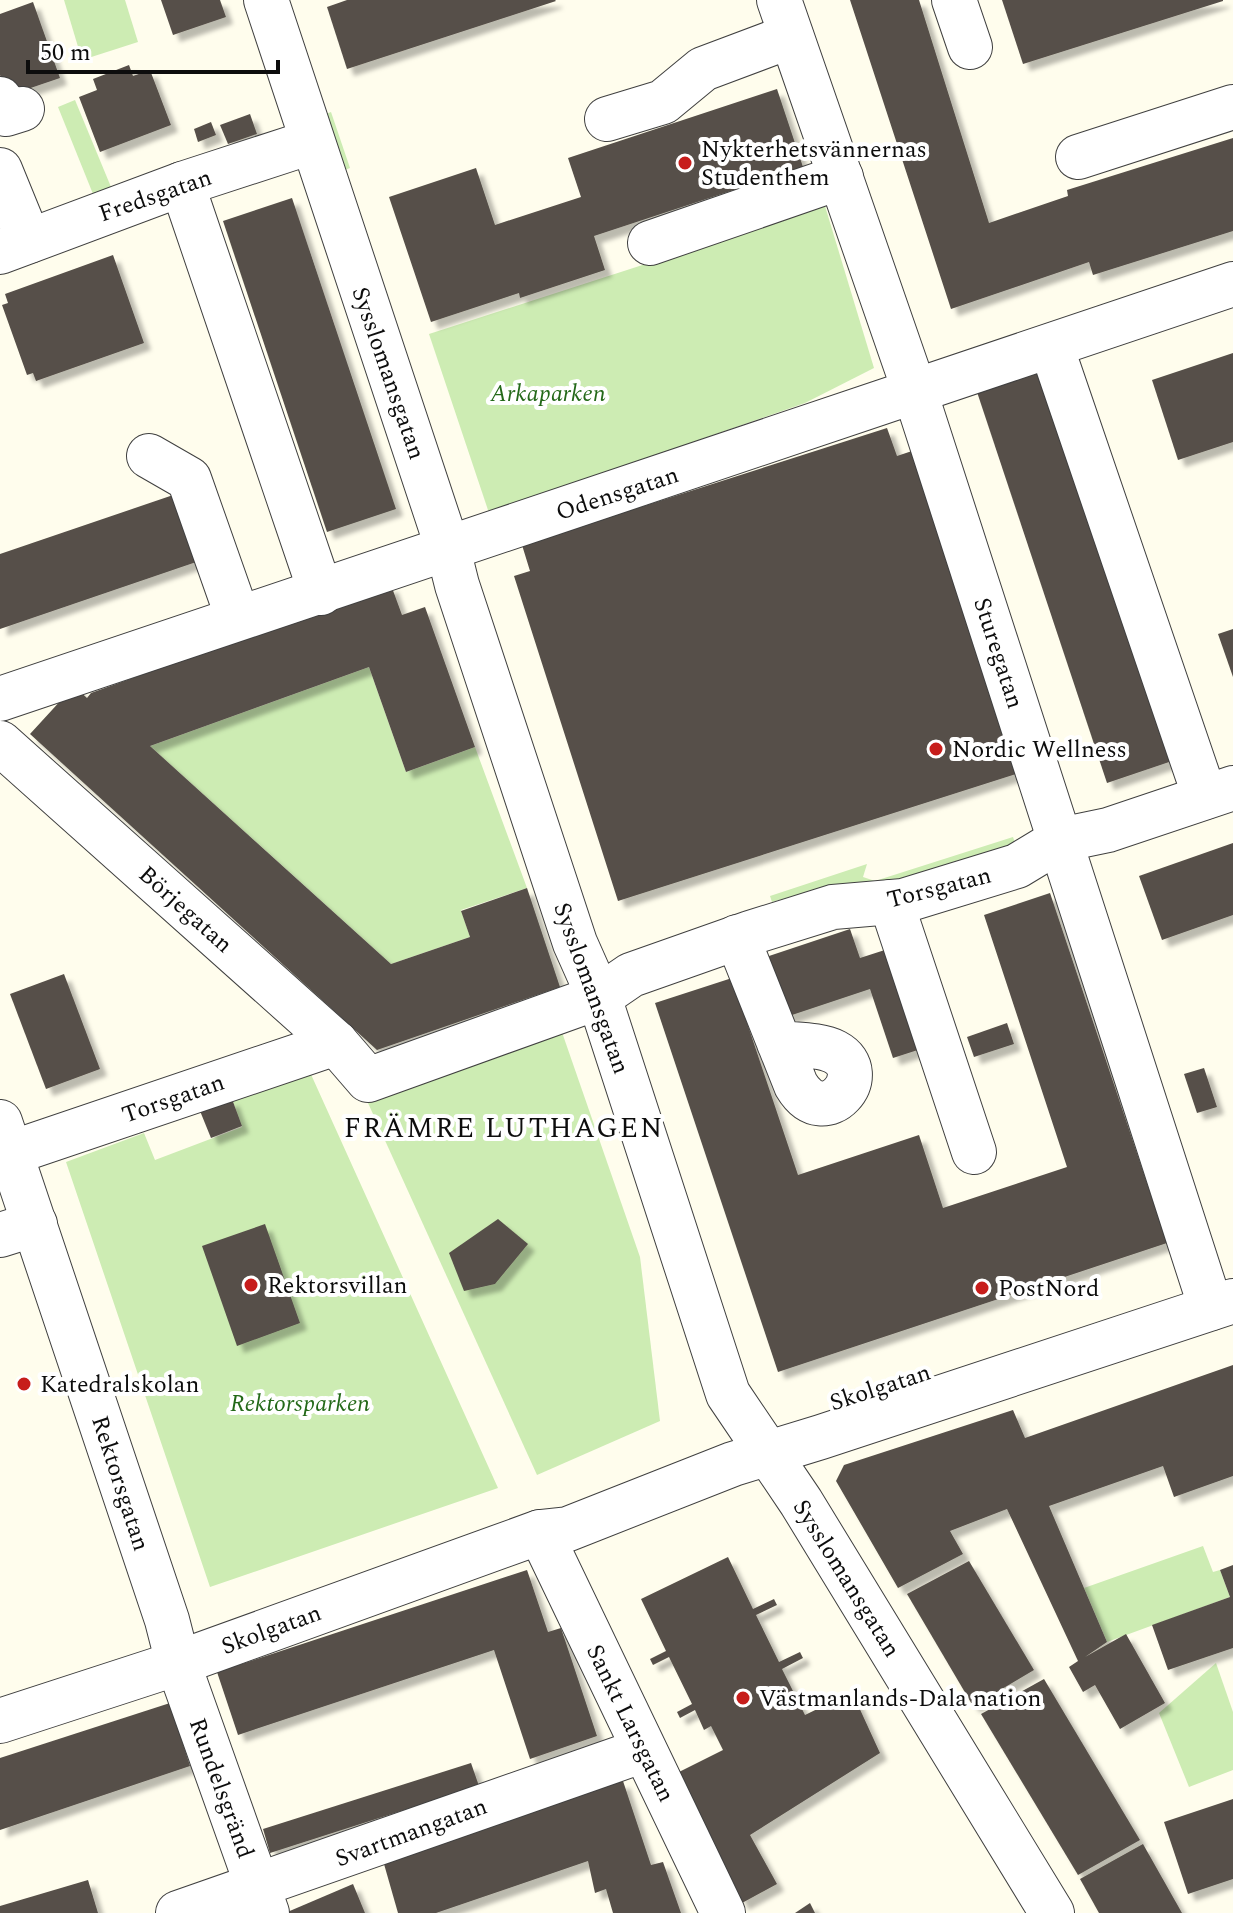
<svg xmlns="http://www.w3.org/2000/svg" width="1233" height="1913" viewBox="0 0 1233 1913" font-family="Spectral,serif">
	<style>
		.green { fill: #cdecb3 }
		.building { fill: #564f48; filter: url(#shadow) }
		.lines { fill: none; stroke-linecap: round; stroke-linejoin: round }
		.minor-casing { stroke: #404040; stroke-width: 46 }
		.minor { stroke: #fff; stroke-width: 44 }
		.poi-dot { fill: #c71d1b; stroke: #fff; stroke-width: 3 }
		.labels { text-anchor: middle; stroke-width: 8; stroke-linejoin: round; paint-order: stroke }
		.poi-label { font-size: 24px; fill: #0d0d0d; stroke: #fff; text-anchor: start }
		.street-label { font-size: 24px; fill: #0d0d0d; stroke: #fff }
		.park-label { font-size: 24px; font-style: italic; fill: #246919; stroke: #fff }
		.quarter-label { font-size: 28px; letter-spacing: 2px; fill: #0d0d0d; stroke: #fff }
	</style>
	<defs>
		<filter id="shadow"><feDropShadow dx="7" dy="7" stdDeviation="2" flood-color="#0004"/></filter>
	</defs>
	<rect width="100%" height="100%" fill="#fffded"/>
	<g class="green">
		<polygon points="64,0 125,0 138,42 82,60"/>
		<polygon points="75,100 111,187 93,194 58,107"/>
		<polygon points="331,112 350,168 342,171 323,115"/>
		<polygon points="825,206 874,368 805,403 489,513 429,334"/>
		<polygon points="369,667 406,772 475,747 527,888 461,910 470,937 391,964 150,746"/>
		<polygon points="1013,837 1016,846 911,882 836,884 772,902 770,896 867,864 863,877 875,881"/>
		<polygon points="556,1015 640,1257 660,1421 537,1475 358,1081"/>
		<polygon points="309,1070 498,1488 210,1587 66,1162 144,1133 155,1160 242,1127 232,1099"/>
		<polygon points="1203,1546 1213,1572 1220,1570 1230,1597 1107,1642 1084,1588"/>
		<polygon points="1216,1663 1233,1712 1233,1770 1189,1787 1159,1713"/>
	</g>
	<g class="building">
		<polygon points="161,0 220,0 226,17 173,35"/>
		<polygon points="347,0 555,0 556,1 347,69 327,7"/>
		<polygon points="850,0 919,0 989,223 1068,196 1067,190 1233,138 1233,231 1093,275 1089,262 951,309"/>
		<polygon points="1002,0 1223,0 1223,1 1023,64"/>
		<polygon points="33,2 60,78 7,96 0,75 0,14"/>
		<polygon points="129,65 133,76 150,70 171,125 100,152 79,97 97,90 93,79"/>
		<polygon points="777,89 803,167 594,236 605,270 520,298 519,293 431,322 389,197 476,168 495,225 581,197 568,158"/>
		<polygon points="250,114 257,134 228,144 220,125"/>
		<polygon points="211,122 216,135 198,142 194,129"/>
		<polygon points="292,198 396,509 327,532 223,221"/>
		<polygon points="113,255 144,343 36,381 33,373 27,375 2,305 8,303 5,294"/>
		<polygon points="1233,353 1233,442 1178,460 1152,380"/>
		<polygon points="1048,369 1178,759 1107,783 977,392"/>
		<polygon points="887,428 897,456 912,451 1016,774 618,901 514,576 530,571 522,545"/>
		<polygon points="182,492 205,559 0,629 0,554"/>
		<polygon points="391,585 402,615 425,607 475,747 406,772 369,667 150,746 391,964 470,937 461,911 527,888 560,987 377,1050 30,734 74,686 87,698 91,693"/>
		<polygon points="1233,629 1233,677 1218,634"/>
		<polygon points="1233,843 1233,915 1162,940 1139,876"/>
		<polygon points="1050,893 1167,1243 778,1372 655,1003 732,978 798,1175 919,1135 943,1208 1067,1167 984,915"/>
		<polygon points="850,929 860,958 891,948 924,1048 893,1058 870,989 786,1017 766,957"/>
		<polygon points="64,974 100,1069 46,1089 10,994"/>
		<polygon points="1007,1023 1014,1044 974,1057 967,1037"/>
		<polygon points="1204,1068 1217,1107 1197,1113 1184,1074"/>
		<polygon points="232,1099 242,1126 211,1138 200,1111"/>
		<polygon points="498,1219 528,1244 495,1284 464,1291 449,1253"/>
		<polygon points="265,1224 300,1323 237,1346 202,1246"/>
		<polygon points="1233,1365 1233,1476 1174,1497 1163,1466 1049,1506 1107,1642 1085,1657 1126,1634 1165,1703 1120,1729 1095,1685 1083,1692 1069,1667 1078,1661 1007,1509 950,1531 963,1554 898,1588 836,1481 844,1465 1013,1410 1025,1438"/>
		<polygon points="728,1557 753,1609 774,1599 777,1605 756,1615 779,1662 800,1652 803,1658 782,1669 805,1715 852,1692 880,1753 750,1835 777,1884 742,1903 673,1775 723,1750 711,1726 704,1730 695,1710 680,1718 677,1712 692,1704 669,1657 653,1665 650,1659 666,1651 641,1599"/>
		<polygon points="969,1561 1034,1670 973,1706 907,1594"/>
		<polygon points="1233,1565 1233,1648 1168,1670 1152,1625 1230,1597 1220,1570"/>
		<polygon points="527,1570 548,1632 561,1628 597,1736 530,1759 494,1650 238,1735 217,1672"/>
		<polygon points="1044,1679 1140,1840 1078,1875 981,1714"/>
		<polygon points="170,1703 190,1766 0,1830 0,1758"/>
		<polygon points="471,1763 479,1786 270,1853 263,1829"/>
		<polygon points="623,1781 651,1865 663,1862 681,1913 613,1913 606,1889 595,1893 588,1861 436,1913 398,1913 382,1857"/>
		<polygon points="1233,1799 1233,1879 1188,1894 1164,1822"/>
		<polygon points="1143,1844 1182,1913 1099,1913 1080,1879"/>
		<polygon points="88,1880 98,1913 0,1913 0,1906"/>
		<polygon points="353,1884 365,1913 285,1913"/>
		<polygon points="810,1903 815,1913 795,1913"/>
	</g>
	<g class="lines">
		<defs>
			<g id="minor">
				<polyline points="266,0 448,549 457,585 575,943 599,997 728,1394 801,1502 1052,1913"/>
				<polyline points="779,0 915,392 1211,1308"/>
				<polyline points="954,0 970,47"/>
				<polyline points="0,99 6,114 22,109"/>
				<polyline points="607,119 663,102 703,69 791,36"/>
				<polyline points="1078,157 1233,107"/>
				<polyline points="0,170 29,241"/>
				<polyline points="182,184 321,593"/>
				<polyline points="650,243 841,177"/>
				<polyline points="0,252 182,184 311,142"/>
				<polyline points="1051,346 1205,797"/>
				<polyline points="149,456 189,479 238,618"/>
				<polyline points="0,699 1233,284"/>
				<polyline points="0,743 336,1043 368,1080 599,997 631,975 750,933 833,907 903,901 1017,866 1060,840 1108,830 1233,788"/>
				<polyline points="891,902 974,1152"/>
				<path d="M737,937L796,1085C825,1134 875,1073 835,1052C820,1044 796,1045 779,1043"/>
				<polyline points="0,1122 167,1620 178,1663 267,1913"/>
				<polyline points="11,1153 336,1043"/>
				<polyline points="0,1235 35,1224"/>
				<polyline points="540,1532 723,1913"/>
				<polyline points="0,1721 178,1663 540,1532 568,1529 733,1464 821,1437 1233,1301"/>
				<polyline points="178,1913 644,1750"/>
			</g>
		</defs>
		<use href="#minor" class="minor-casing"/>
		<use href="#minor" class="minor"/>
	</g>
	<g class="poi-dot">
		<circle cx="685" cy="163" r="8"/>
		<circle cx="936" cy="749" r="8"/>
		<circle cx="251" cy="1285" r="8"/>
		<circle cx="982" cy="1288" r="8"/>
		<circle cx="24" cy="1384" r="8"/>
		<circle cx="743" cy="1698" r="8"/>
	</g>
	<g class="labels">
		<g class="poi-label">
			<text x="701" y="157">Nykterhetsvännernas<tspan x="701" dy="28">Studenthem</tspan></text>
			<text x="952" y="757">Nordic Wellness</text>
			<text x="267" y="1293">Rektorsvillan</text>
			<text x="998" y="1296">PostNord</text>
			<text x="40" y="1392">Katedralskolan</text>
			<text x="759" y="1706">Västmanlands-Dala nation</text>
		</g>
		<g class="street-label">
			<text transform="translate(155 195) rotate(-19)" y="8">Fredsgatan</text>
			<text transform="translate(389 373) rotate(71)" y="8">Sysslomansgatan</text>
			<text transform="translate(617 493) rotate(-18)" y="8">Odensgatan</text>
			<text transform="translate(999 653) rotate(72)" y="8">Sturegatan</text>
			<text transform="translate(939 887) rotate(-14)" y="8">Torsgatan</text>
			<text transform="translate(186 909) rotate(42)" y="8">Börjegatan</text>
			<text transform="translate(592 988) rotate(70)" y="8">Sysslomansgatan</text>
			<text transform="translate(173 1098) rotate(-19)" y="8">Torsgatan</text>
			<text transform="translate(880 1387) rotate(-18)" y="8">Skolgatan</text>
			<text transform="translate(121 1483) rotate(72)" y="8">Rektorsgatan</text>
			<text transform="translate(847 1578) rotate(58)" y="8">Sysslomansgatan</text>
			<text transform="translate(271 1629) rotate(-20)" y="8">Skolgatan</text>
			<text transform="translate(631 1723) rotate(64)" y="8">Sankt Larsgatan</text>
			<text transform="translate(222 1788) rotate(70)" y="8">Rundelsgränd</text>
			<text transform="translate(411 1832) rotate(-20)" y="8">Svartmangatan</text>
		</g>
		<g class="park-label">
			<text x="548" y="401">Arkaparken</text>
			<text x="300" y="1411">Rektorsparken</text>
		</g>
		<g class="quarter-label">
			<text x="504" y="1137">FRÄMRE LUTHAGEN</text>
		</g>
	</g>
	<path d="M28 60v12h250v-12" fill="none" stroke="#0d0d0d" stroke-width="4"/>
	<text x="40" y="60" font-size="24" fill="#0d0d0d" stroke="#ffffff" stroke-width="6" paint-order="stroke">50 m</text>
</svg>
